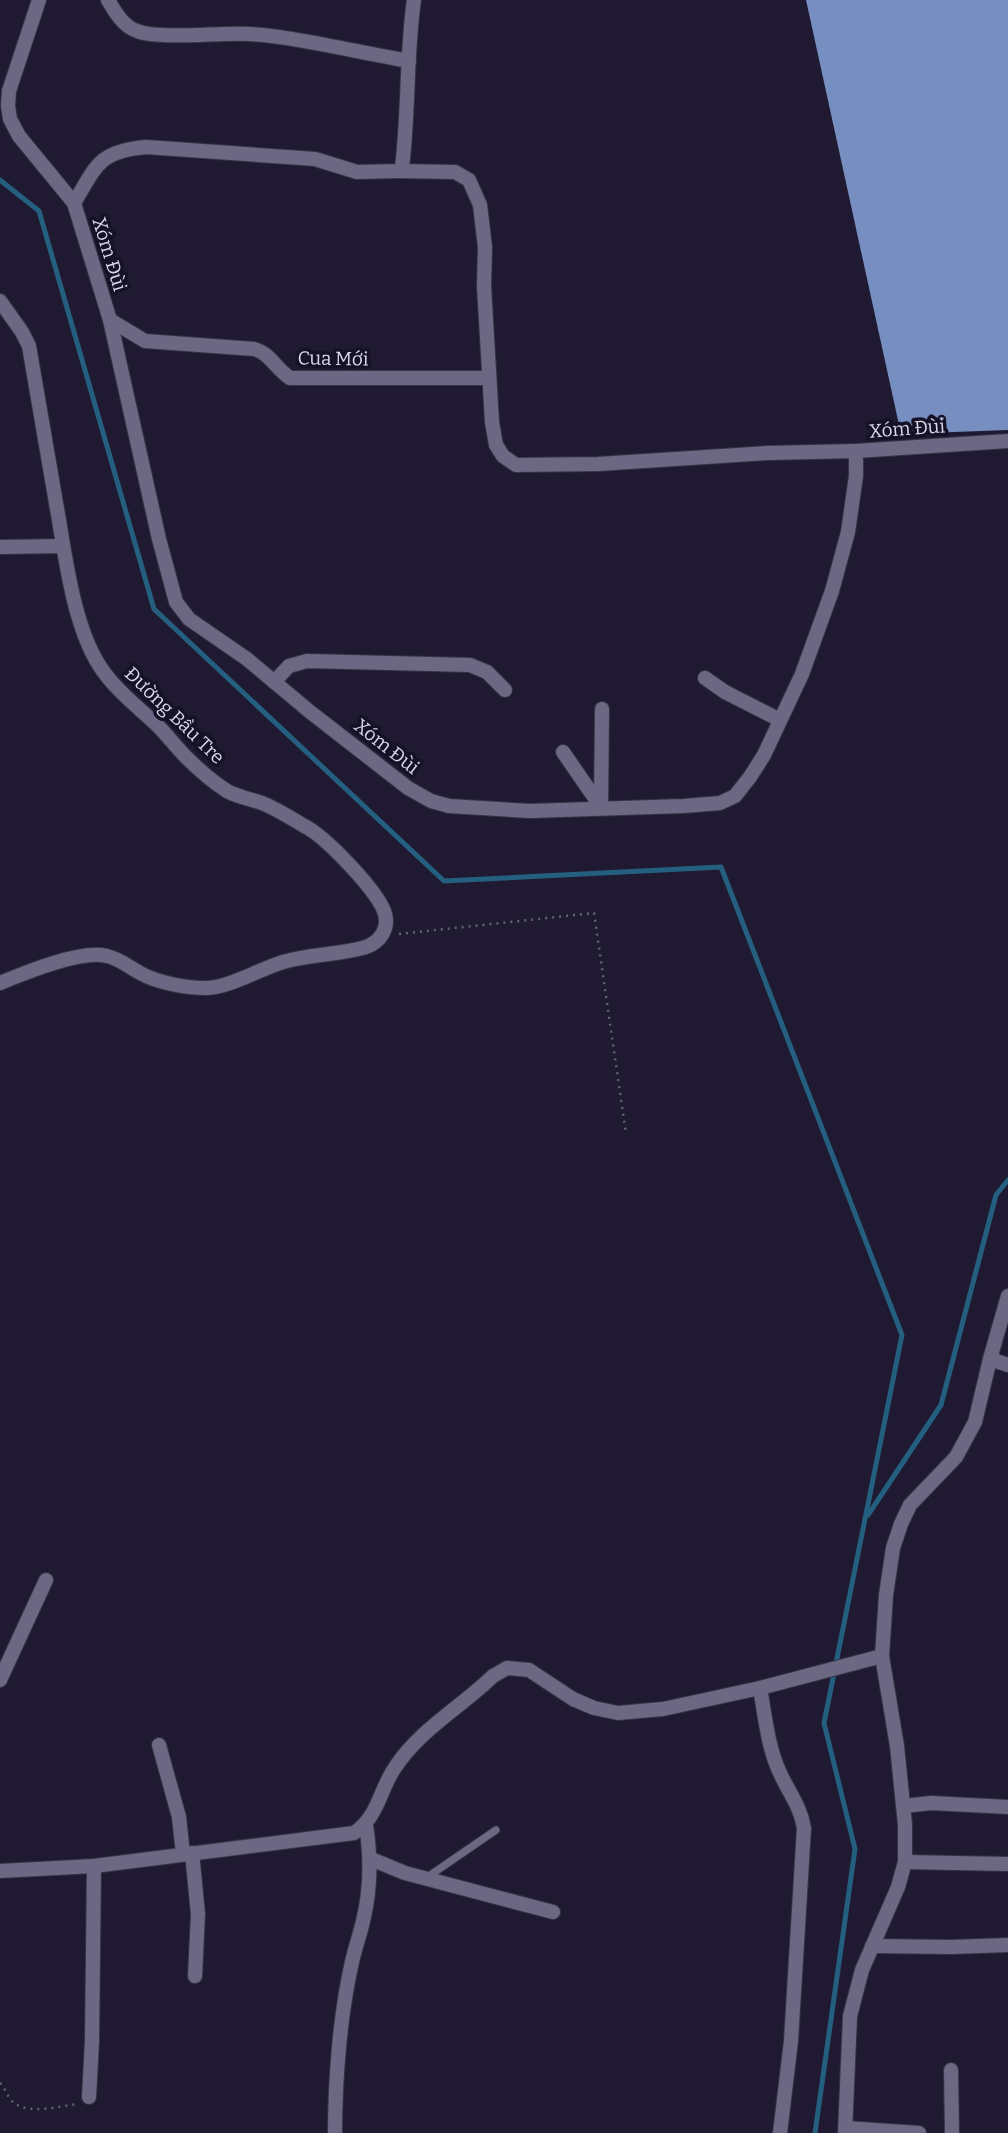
<svg xmlns="http://www.w3.org/2000/svg" width="1008" height="2133" viewBox="0 0 1008 2133" font-family="Bitter,serif">
	<style>
		.lines { fill: none; stroke-linecap: round; stroke-linejoin: round }
		.stream { stroke: #255f80; stroke-width: 5 }
		.building { fill: #768ec0 }
		.lane-casing { stroke: #373346; stroke-width: 9 }
		.street-casing { stroke: #373346; stroke-width: 16 }
		.path { stroke: #646075; stroke-width: 2.5; stroke-dasharray: 2 5; stroke-linecap: butt }
		.lane { stroke: #6c6884; stroke-width: 7 }
		.street { stroke: #6c6884; stroke-width: 14 }
		.labels { text-anchor: middle; stroke-width: 7; stroke-linejoin: round; paint-order: stroke }
		.street-label { font-size: 19px; fill: #dad8e8; stroke: #161127 }
	</style>
	<rect width="100%" height="100%" fill="#1f1a31"/>
	<g class="lines">
		<g class="stream">
			<polyline points="0,180 39,211 154,609 444,881 721,867 902,1335 824,1723 855,1849 815,2133"/>
			<polyline points="868,1515 941,1405 996,1195 1008,1180"/>
		</g>
	</g>
	<polygon class="building" points="806,0 1008,0 1008,430 901,434"/>
	<g class="lines">
		<defs>
			<polyline id="lane" points="426,1878 496,1830"/>
			<g id="street">
				<polyline points="39,0 9,91 8,106 10,119 19,136 74,203 110,320 159,539 176,602 189,619 247,659 309,711 408,788 431,801 449,806 530,811 684,806 720,803 735,796 750,777 764,755 802,674 832,591 848,532 856,476 856,451 1008,441"/>
				<path d="M108,0C115,12 123,26 137,31C160,40 221,32 250,34C303,38 356,52 409,61"/>
				<polyline points="398,171 455,172 469,180 480,205 485,247 484,286 492,422 496,445 503,456 516,465 598,464 767,453 856,451"/>
				<path d="M74,203C96,166 99,151 146,147L315,159L357,172L398,171L402,167C409,111 406,55 414,0"/>
				<path d="M0,301L22,332L29,346C38,398 47,450 56,503C65,552 72,622 99,665C114,689 138,707 158,726C168,736 176,747 186,757C198,769 213,782 227,791C238,797 250,799 262,803C277,809 294,820 308,828C328,840 379,892 385,914C389,929 380,942 366,947C339,955 310,954 283,962C260,969 230,987 207,988C186,988 158,983 140,973C129,967 120,959 107,956C82,949 24,973 0,983"/>
				<path d="M110,320L145,341L254,349C270,353 276,369 290,378H489"/>
				<polyline points="0,547 63,546"/>
				<polyline points="705,678 725,692 780,720"/>
				<polyline points="274,682 289,666 307,661 470,665 487,672 505,690"/>
				<polyline points="563,752 601,807 602,709"/>
				<polyline points="990,1359 1008,1365"/>
				<polyline points="0,1680 46,1580"/>
				<path d="M760,1688C765,1716 768,1748 780,1773C789,1793 800,1805 804,1828L791,2041L780,2133"/>
				<polyline points="159,1745 179,1817 183,1854"/>
				<polyline points="904,1806 931,1803 1008,1807"/>
				<polyline points="192,1853 198,1914 195,1976"/>
				<polyline points="371,1859 405,1873 553,1912"/>
				<polyline points="905,1862 1008,1864"/>
				<path d="M0,1871L94,1866L354,1833C378,1817 379,1792 394,1769C419,1730 460,1708 493,1676L507,1668L529,1670L573,1699L594,1708L618,1713L663,1709L760,1688L882,1656"/>
				<polyline points="872,1946 951,1947 1008,1945"/>
				<polyline points="951,2070 952,2133"/>
				<polyline points="89,2097 92,2041 94,1866"/>
				<polyline points="846,2128 919,2133"/>
				<path d="M335,2133C335,2080 340,2014 352,1962C355,1948 360,1935 363,1921C371,1889 371,1857 366,1825"/>
				<polyline points="845,2133 850,2016 862,1970 898,1887 905,1862 905,1825 897,1746 882,1656 886,1595 893,1548 901,1524 910,1505 956,1457 975,1422 990,1359 1008,1296"/>
			</g>
		</defs>
		<use href="#lane" class="lane-casing"/>
		<use href="#street" class="street-casing"/>
		<g class="path">
			<polyline points="399,934 594,913 626,1134"/>
			<path d="M0,2083C5,2088 7,2096 12,2101C26,2116 60,2106 78,2104"/>
		</g>
		<use href="#lane" class="lane"/>
		<use href="#street" class="street"/>
	</g>
	<g class="labels">
		<g class="street-label">
			<text transform="translate(110 254) rotate(73)" y="7">Xóm Đùi</text>
			<text transform="translate(333 358) rotate(1)" y="7">Cua Mới</text>
			<text transform="translate(907 428) rotate(-4)" y="7">Xóm Đùi</text>
			<text transform="translate(175 715) rotate(44)" y="7">Đường Bầu Tre</text>
			<text transform="translate(387 746) rotate(38)" y="7">Xóm Đùi</text>
		</g>
	</g>
</svg>
